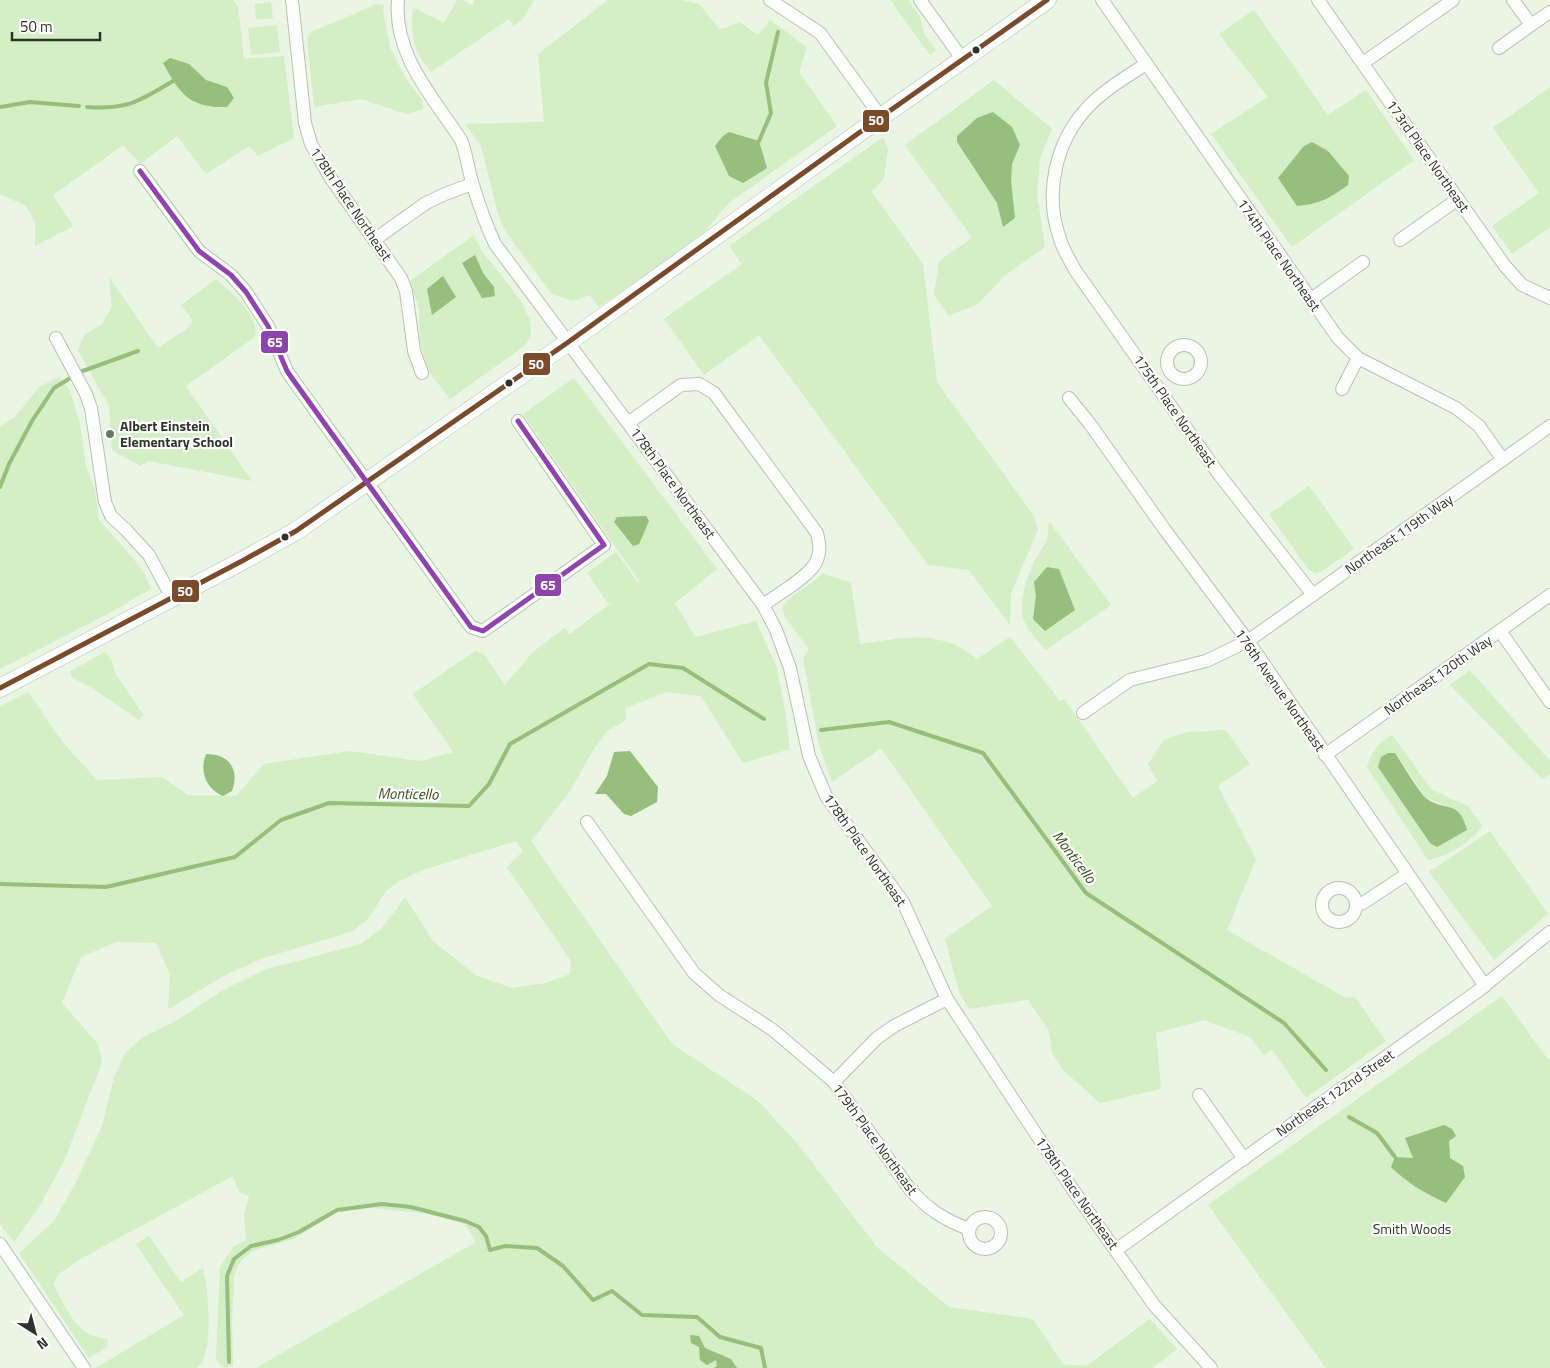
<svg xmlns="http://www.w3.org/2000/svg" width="1550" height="1368" viewBox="0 0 1550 1368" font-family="'Titillium Web',sans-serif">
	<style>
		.green { fill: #d4eec5; fill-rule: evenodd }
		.water { fill: #97be7c }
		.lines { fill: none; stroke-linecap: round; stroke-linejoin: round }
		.stream { stroke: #97be7c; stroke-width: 4 }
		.street-casing { stroke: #b8c1b4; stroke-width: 14 }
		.secondary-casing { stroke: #b8c1b4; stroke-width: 19 }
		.street { stroke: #fcfefb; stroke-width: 12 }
		.secondary { stroke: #fcfefb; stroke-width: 18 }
		.bus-1-casing { stroke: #fff; stroke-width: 9 }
		.bus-2-casing { stroke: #fff; stroke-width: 9 }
		.bus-1 { stroke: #7a4b2a; stroke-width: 5 }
		.bus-2 { stroke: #8e44ad; stroke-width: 5 }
		.bus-dot { fill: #2c3328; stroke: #fff; stroke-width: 2 }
		.poi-dot { fill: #6e776a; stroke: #fff; stroke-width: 2 }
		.labels { text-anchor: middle; stroke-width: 4.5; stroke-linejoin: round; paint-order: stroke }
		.street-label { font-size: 14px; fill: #2c3328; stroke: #fff }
		.poi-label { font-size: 14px; font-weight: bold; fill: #2c3328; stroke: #fff; text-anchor: start }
		.park-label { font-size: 14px; fill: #1e320f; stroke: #fff }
		.water-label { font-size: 15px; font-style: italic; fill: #2f5114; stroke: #fff }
		.line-badge { stroke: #fff; stroke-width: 2 }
		.badge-label { font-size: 14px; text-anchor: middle; font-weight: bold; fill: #fff }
	</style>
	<rect width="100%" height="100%" fill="#eaf5e4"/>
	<g class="green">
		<polygon points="0,0 233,0 238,6 244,59 284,56 294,138 258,156 249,146 206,174 177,136 140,164 123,145 53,195 73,226 35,246 35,222 26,206 0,194"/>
		<path d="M457,0H462L473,6L474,0H534L523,19L514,26L509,19L431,72C420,58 413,47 412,28C412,21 411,15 414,8L444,23Z"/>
		<polygon points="608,0 682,0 699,4 720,30 740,22 758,35 770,20 807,47 799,72 837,126 729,203 699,238 599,307 590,295 573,301 552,294 505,231 498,214 481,146 465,124 544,122 538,54"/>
		<polygon points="890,0 908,0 920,17 924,34 936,50 930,55"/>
		<polygon points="271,2 273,18 256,20 255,4"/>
		<polygon points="377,4 384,5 383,10 390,48 407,80 422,100 423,109 406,114 361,99 314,107 307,38 311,32"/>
		<polygon points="1254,10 1328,115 1366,90 1414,160 1292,247 1211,134 1268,97 1219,34"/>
		<polygon points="277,25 280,52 251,55 248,28"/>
		<polygon points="994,80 1052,129 1040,158 1037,194 1045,247 1003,277 978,304 949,316 934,295 939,261 972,238 905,145"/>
		<polygon points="1550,87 1550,227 1512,254 1492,226 1539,193 1493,128"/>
		<polygon points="883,137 888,149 884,178 872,192 923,264 937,382 1034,516 1038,530 1011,593 1010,625 969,570 928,565 759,335 704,375 664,319 742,264 729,246"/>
		<path d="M474,235C476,239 478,244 481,249C494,270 532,305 531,330C531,337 527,342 523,347L450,399L430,373L425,360L420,342L419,309L410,281Z"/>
		<path d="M109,277L158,348L189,327L193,321L181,305L216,279C230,291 260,316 255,337L186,386L252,481L149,461L140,466L112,450L109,406L78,350L84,335L102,324L112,307Z"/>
		<polygon points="59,377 70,390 80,424 86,467 95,489 99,520 133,558 145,575 151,589 106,615 0,669 0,426 15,417 39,387"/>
		<path d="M574,378L717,569L675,603L695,637L756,621L777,668L785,711L790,749L743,763L701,696L666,692L626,708L625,721L607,731L591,754L570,791L531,841L672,1044L758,1101L796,1142L878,1248L949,1307L1033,1319L1063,1364L1086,1366L1150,1319L1177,1349L1152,1368H256L476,1242L465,1224L423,1213L372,1208L337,1212L294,1239L252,1251L239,1263L234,1276L232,1322L233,1366L225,1368L221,1366L216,1358L220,1267L234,1246L246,1240L244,1215L249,1196L239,1192L233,1176L82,1258L60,1273L53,1284C61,1298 74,1328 89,1334C95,1337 101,1337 108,1340L107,1347L89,1358L19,1253L54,1221L75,1184L102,1126L114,1077L125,1053L142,1038L179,1019L220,992L241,981L267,969L361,944L382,928L405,897L433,941L475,975L512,988L546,983L570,974L571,961L507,867L523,851L516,841L426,869L399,881L386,891L368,919L353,931L264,958L229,973L168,1009L170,975L156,943L116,942L81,957L62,1003L98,1044L102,1062L65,1159L39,1207L14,1242L0,1224V706L28,692L61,740L97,780L162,777L188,795L236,796L264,764L350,751L420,761L453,752L413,694L475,651L484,654L505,685L533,652L565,628L570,634L614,601L609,604L587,573L616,552L638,583L640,582L523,414Z"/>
		<polygon points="1309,486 1354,549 1321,572 1315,573 1309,570 1269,514"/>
		<polygon points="1049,521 1111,605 1046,650 1027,628 1023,618 1022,599 1026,582 1034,562 1047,540"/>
		<path d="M823,573L851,583L860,644C904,638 940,628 977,659L1010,637L1060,701L1064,699L1133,798L1157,781L1148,764L1164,740L1187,732L1226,730L1250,764L1218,786L1256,859L1227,930L1346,998L1355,997L1386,1041L1306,1098L1272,1050L1264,1055L1250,1037L1204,1020L1156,1033L1161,1089L1100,1103L1063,1070L1052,1053L1049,1031L1028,1000L969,1009L959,992L945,939L992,906L881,748L832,782L819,745L803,658L809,650L786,618L782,609C789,593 812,586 823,573Z"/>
		<polygon points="105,652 111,659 116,675 144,715 139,720 92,688 72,678 70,671"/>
		<polygon points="1470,670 1550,761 1550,774 1542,779 1450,685"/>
		<path d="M1392,735L1432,790L1468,806L1482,826C1470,843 1448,856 1428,860L1367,767C1371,752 1379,742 1392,735ZM1395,753L1426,798L1458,811L1430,843Z"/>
		<polygon points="1490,831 1548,914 1494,960 1429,872"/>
		<polygon points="1502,996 1550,1062 1550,1368 1326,1368 1208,1205"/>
		<path d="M149,1236L181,1282L203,1268C208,1288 215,1355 197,1368H96L184,1315L136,1244Z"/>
	</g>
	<g class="water">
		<path d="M170,58L189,64L206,80L227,87L234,98L227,107C189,108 180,94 163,63Z"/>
		<polygon points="993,112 1012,127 1020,145 1012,164 1011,181 1015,218 1003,227 997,203 957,142 957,136 977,118"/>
		<polygon points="729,132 759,141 767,168 743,183 729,176 715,146 723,136"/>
		<path d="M1312,142L1328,151L1349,176L1348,185C1330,198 1320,204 1297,206L1278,178L1304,146Z"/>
		<polygon points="475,255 483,273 494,287 495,296 482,298 462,263"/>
		<polygon points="443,276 456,297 432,315 427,289"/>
		<polygon points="646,516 649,521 639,544 633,546 614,522 617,517"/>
		<polygon points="1047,567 1059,569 1075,610 1045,631 1033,619 1036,596 1034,582"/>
		<polygon points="630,751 658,787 657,802 631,816 624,814 606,794 595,794 607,776 614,752"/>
		<path d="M1388,753H1395C1401,762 1420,794 1427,799C1446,812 1459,799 1467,830L1437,847L1430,843L1378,767L1381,757Z"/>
		<path d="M206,754C229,754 240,769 232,791L223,796C206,789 199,771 206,754Z"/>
		<path d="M1444,1125L1452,1129L1456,1136L1449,1141L1450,1158L1463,1166L1465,1177L1446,1203C1426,1194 1407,1183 1391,1167L1395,1157L1413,1158L1405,1138Z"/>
		<polygon points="690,1335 699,1336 705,1348 731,1359 737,1368 714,1368 717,1366 716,1360 707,1365 700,1360 699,1347 691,1343"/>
	</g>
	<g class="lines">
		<g class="stream">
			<polyline points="0,107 30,102 79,106"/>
			<path d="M87,107C127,110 140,101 173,81"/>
			<polyline points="759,141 771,113 766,83 778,32"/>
			<polyline points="0,487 9,464 32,421 54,388 80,372 138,351"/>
			<polyline points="821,730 889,722 983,753 1086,893 1284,1023 1326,1070"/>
			<polyline points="0,884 106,887 235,857 281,820 329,803 469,806 489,784 510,744 649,664 683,668 764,719"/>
			<polyline points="1349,1117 1377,1133 1395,1157"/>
			<polyline points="229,1362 227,1276 234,1259 251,1246 278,1240 299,1232 337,1210 382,1204 411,1207 465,1221 479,1227 486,1236 490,1250 505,1246 537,1248 563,1266 593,1300 612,1291 642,1315 697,1317 720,1337 761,1348 765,1368"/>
		</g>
		<defs>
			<g id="street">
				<polyline points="292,0 305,123 311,144 330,177 401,278 406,291 414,351 422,373"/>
				<path d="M398,0C393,55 433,97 461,140C467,155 468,170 473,185C479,205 486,225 495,244L763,605L776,630L790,668L809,756L826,796L903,902L947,999L1073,1190L1154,1305L1211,1368"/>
				<polyline points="770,0 820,33 881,117"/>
				<polyline points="920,0 963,60"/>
				<polyline points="1102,0 1338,338 1358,358 1456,408 1479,426 1503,460"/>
				<polyline points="1318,0 1505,266 1522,285 1550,298"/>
				<polyline points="1513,0 1531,25 1550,12"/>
				<polyline points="1499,48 1531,25"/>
				<polyline points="1363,63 1453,0"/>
				<path d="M1146,64C1126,77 1104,90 1088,107C1055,142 1044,194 1060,239C1063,250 1070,260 1075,270L1218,473L1313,595"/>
				<polyline points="140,171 199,251 231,275 246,292 268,326 287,371 294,381 471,627 483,631 604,545 518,421"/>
				<polyline points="374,240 426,203 445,194 472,184"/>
				<polyline points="1400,240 1458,199"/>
				<polyline points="1310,300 1363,262"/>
				<polyline points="56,338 86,394 91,408 105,502 111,516 126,530 149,555 172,598"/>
				<circle cx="1184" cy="362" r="17"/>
				<polyline points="1342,389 1358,358"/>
				<polyline points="1069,398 1090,424 1165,530 1248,641 1485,986"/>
				<path d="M628,423L681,385L699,384L714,393L817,533C819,542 821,551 817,560C812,575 777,595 763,605"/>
				<polyline points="1500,631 1550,702"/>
				<polyline points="1083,713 1130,680 1206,661 1248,641 1550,426"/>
				<polyline points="1325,755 1550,595"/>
				<path d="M587,822L694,973L719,995L773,1030L834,1082L909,1188C926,1208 944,1220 969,1229"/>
				<circle cx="1339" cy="905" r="17"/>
				<polyline points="1356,905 1363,903 1407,874"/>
				<polyline points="834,1082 877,1038 894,1026 947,999"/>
				<polyline points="1199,1095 1244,1159"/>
				<circle cx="985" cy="1233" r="16"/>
				<polyline points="0,1244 84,1368"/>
				<polyline points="1116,1250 1478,991 1550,932"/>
			</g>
			<polyline id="secondary" points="0,688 242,561 296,531 567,343 881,117 1047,0"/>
		</defs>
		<use href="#street" class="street-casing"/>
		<use href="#secondary" class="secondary-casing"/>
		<use href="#street" class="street"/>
		<use href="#secondary" class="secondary"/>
		<defs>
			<polyline id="bus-1" points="0,688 242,561 296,531 567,343 881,117 1047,0"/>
			<polyline id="bus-2" points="140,171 199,251 231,275 246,292 268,326 287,371 294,381 471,627 483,631 604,545 518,421"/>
		</defs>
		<use href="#bus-1" class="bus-1-casing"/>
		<use href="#bus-2" class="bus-2-casing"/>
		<use href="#bus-1" class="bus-1"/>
		<use href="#bus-2" class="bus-2"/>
	</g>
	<g class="bus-dot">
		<circle cx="976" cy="50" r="4.5"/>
		<circle cx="509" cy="383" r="4.5"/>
		<circle cx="285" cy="537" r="4.5"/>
	</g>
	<circle class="poi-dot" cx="110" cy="434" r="5"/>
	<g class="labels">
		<g class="street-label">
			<text transform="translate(1428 156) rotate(55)" y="5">173rd Place Northeast</text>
			<text transform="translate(351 204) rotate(56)" y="5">178th Place Northeast</text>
			<text transform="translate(1279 255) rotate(55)" y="5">174th Place Northeast</text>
			<text transform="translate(1175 411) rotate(55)" y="5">175th Place Northeast</text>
			<text transform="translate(673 483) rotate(54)" y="5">178th Place Northeast</text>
			<text transform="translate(1399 534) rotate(-35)" y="5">Northeast 119th Way</text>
			<text transform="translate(1438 675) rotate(-35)" y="5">Northeast 120th Way</text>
			<text transform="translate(1280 690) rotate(55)" y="5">176th Avenue Northeast</text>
			<text transform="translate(865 850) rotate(55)" y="5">178th Place Northeast</text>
			<text transform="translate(1335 1093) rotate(-35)" y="5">Northeast 122nd Street</text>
			<text transform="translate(875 1139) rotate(54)" y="5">179th Place Northeast</text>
			<text transform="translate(1077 1193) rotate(55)" y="5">178th Place Northeast</text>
		</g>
		<g class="poi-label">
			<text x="120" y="431">Albert Einstein<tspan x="120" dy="16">Elementary School</tspan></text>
		</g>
		<g class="park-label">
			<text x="1412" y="1234">Smith Woods</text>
		</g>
		<g class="water-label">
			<text transform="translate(408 794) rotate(1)" y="5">Monticello</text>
			<text transform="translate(1074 857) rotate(53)" y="5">Monticello</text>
		</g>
	</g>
	<g class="line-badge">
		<rect x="862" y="109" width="28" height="24" rx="5" fill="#7a4b2a"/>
		<rect x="260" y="330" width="29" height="24" rx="5" fill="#8e44ad"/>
		<rect x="522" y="352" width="29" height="24" rx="5" fill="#7a4b2a"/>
		<rect x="534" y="573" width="28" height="24" rx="5" fill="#8e44ad"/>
		<rect x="171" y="579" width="29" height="24" rx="5" fill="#7a4b2a"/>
	</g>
	<g class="badge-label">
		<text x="876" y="125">50</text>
		<text x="275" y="347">65</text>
		<text x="536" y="369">50</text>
		<text x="548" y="590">65</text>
		<text x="185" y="596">50</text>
	</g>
	<g transform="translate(35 1333) rotate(144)" stroke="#ffffff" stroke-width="4" paint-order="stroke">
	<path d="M0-4L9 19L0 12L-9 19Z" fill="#2c3328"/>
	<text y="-8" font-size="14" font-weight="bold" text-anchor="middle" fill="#2c3328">N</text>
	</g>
	<path d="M12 32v8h88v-8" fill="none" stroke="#2c3328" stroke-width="2.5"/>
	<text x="20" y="32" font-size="15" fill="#2c3328" stroke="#ffffff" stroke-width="4" paint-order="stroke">50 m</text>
</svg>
